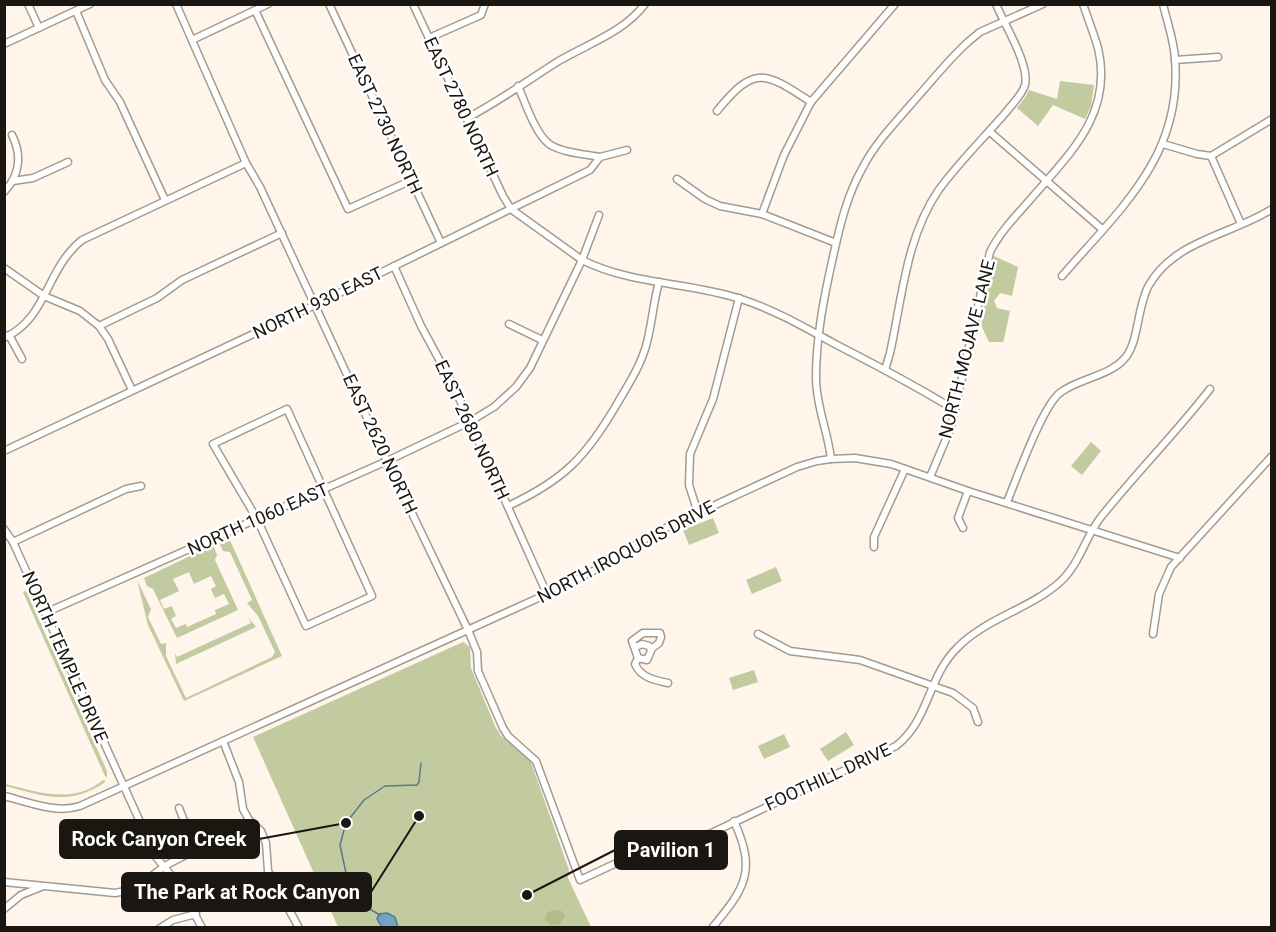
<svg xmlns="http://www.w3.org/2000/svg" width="1276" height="932" viewBox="0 0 1276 932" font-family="Roboto,sans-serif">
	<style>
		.green { fill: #c2cba0; fill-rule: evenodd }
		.forest { fill: #b1bc8a }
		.water { fill: #74a2c2; stroke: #59788d; stroke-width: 1.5 }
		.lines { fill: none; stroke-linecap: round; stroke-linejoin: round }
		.stream { stroke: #59788d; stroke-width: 1.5 }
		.minor-casing { stroke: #a59a8e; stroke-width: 9 }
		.minor { stroke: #fff; stroke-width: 6 }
		.labels { text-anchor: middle; stroke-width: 5; stroke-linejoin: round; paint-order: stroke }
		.street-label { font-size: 18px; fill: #1a1612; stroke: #fff }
		.leader { fill: none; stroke: #1a1612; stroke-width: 2 }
		.callout-dot { fill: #1a1612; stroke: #fff; stroke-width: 2 }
		.callout { fill: #1a1612; stroke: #1a1612; stroke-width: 2 }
		.callout-label { font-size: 20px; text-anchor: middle; font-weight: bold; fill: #fff }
	</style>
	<rect width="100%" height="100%" fill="#fff5eb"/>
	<g class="green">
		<polygon points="1060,81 1094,85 1091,106 1085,119 1053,105 1038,126 1017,108 1026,96 1029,90 1057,99"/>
		<polygon points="994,256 1018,267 1012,296 1000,293 994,301 997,308 1010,311 1004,339 1003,342 989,342 981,325"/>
		<polygon points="1091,442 1101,451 1082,475 1071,466"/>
		<polygon points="713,518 719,533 689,545 683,530"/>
		<polygon points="229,538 282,656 184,701 148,625 137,580 151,609 148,617 161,644 166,643 166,656 186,698 272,657 275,652 258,616 247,603 252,600 230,552 223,551 219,542"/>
		<path d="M213,545L217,555L215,560L238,610L177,638L153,589L147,586L144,578ZM189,572L194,584L211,576L216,586L211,589L215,598L224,594L229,604L215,610L216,614L187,627L186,624L176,628L171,619L176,616L172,606L164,609L160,600L179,591L173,579Z"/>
		<polygon points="776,567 782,581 752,594 746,580"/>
		<polygon points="26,591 107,771 107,777 105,776 23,592"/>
		<polygon points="248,617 256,627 176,664 175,653 177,657 251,623"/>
		<polygon points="463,642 470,647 471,668 495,726 501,736 527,756 531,762 569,870 568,878 591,927 338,927 253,737"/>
		<polygon points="754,670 758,682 733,690 729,678"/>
		<polygon points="846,732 854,745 828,761 820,749"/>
		<polygon points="784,734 790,747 764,759 758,746"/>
		<path d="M103,780L106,781C101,786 95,788 89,791C61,804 33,793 5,786V784C38,792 73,805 103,780Z"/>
	</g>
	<path class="forest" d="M555,910L562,911L565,916L560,924L551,925L545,920C545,913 549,911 555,910Z"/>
	<polygon class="water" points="387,913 395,917 398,927 382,927 377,919 379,914"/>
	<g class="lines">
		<polyline class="stream" points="380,915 368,908 356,895 346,873 340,845 346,823 364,800 385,786 417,785 419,782 421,763"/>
		<defs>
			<g id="minor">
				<polyline points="28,4 39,28"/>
				<path d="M176,4L246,163L260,187L387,461L468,630L477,652L478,671L503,728L508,736L536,761L580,880L636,854L676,848L688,844L896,746C930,719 927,678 957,648C986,618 1030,609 1060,582C1080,564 1085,537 1101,517C1136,473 1176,433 1210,389"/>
				<polyline points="329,4 441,243"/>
				<path d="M413,4L503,196L511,209L582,260C632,285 689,282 741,299C775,310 804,327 835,344C876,365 916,386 955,410"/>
				<polyline points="255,10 348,209 412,180"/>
				<polyline points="76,11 105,80 120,102 165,200"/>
				<polyline points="429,38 481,15 485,4"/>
				<polyline points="192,40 268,4"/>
				<polyline points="4,44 90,4"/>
				<polyline points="1175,60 1218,57"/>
				<path d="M518,86C525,102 535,133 549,144C563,153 584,154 600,157"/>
				<path d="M717,111C755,64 765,72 811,102"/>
				<path d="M467,118C498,102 527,81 557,62C587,44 623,33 645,4"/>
				<polyline points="990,132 1102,229"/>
				<polyline points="1163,144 1197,154 1211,156 1272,119"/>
				<polyline points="1211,156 1241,224"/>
				<polyline points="677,179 705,199 720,206 762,214 836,243"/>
				<polyline points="13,181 33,178 68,162"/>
				<path d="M4,192C20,175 22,155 12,135"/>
				<polyline points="762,214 784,155 811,102 895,4"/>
				<polyline points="394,266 421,326 454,387 547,594"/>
				<polyline points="4,268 44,296 80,311 99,326 108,339 132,390"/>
				<path d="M1062,276C1119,210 1183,156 1175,59C1174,40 1167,22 1163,4"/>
				<polyline points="509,324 542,340"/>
				<polyline points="99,326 157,298 182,280 282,233"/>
				<polyline points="9,335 22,359"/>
				<path d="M4,338C48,318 45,270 82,240L246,163"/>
				<path d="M885,370L890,353C902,299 906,238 938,191C958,163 984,138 1007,111C1013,103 1022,95 1025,85C1030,65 1004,24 996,4"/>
				<polygon points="287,409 372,596 306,626 257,519 213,444"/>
				<polyline points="4,451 315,305 590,170 600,157 627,150"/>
				<path d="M831,459C828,432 816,406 816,378C816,337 824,297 833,257C840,225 847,195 863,167C876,142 895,123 913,102C931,82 948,60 968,42L980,32L1043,4"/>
				<path d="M930,477L951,427L990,252C1000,232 1015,217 1029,201C1068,155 1114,115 1098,48C1094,34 1088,19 1083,4"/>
				<path d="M1007,502C1017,478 1043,404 1061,392C1080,378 1110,376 1125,358C1139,342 1137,306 1149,285C1175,240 1231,235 1272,209"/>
				<path d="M508,506C564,480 586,457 617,404C628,385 640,367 646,346C652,325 653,303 659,282"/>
				<polyline points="698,513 689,485 690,454 713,399 739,298"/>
				<polyline points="963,528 958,518 968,491"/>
				<polyline points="4,529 13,542 156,857 180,886 202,928"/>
				<polyline points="13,542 126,489 141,486"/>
				<polyline points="874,547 874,537 905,469"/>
				<polyline points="45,613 387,461 469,422 494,407 516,387 530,368 582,260 599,215"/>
				<polyline points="758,634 790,651 860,660 953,693 973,708 978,722"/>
				<polyline points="1153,634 1159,594 1171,567 1272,456"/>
				<polyline points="636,647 642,644 649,646 651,651 647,660 638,658 632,641 643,633 660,633 661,637 659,643 651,649"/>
				<path d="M638,658L635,664C641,678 655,680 668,683"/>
				<polyline points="223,741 239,782 243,809 249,820 261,831 266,843 268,871 299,928"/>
				<path d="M4,796C29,802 55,814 80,806L547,594L593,571L657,532L797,467L817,461L831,459L855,458L891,464L968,491L1180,558"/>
				<polyline points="226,841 249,820"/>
				<path d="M4,882L115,893C138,889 143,882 161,869C171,861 185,857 195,849L179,808"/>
				<polyline points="4,909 21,895 41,887"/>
				<polyline points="160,928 173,920 196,914"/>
				<path d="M712,928C745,888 757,872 734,821"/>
			</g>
		</defs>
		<use href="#minor" class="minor-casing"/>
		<use href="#minor" class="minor"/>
	</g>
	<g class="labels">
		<g class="street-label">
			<text transform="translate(461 107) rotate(65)" y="6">EAST 2780 NORTH</text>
			<text transform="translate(385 124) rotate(65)" y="6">EAST 2730 NORTH</text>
			<text transform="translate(318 303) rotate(-26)" y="6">NORTH 930 EAST</text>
			<text transform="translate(967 349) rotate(-76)" y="6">NORTH MOJAVE LANE</text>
			<text transform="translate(472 430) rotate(65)" y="6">EAST 2680 NORTH</text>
			<text transform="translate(380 444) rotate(65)" y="6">EAST 2620 NORTH</text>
			<text transform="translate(258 519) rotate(-24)" y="6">NORTH 1060 EAST</text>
			<text transform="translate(626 552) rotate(-28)" y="6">NORTH IROQUOIS DRIVE</text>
			<text transform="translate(65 657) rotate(66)" y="6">NORTH TEMPLE DRIVE</text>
			<text transform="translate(828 777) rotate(-25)" y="6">FOOTHILL DRIVE</text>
		</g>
	</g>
	<path class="leader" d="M346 823L259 839M527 895L615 850M419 816L371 892"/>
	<g class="callout-dot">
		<circle cx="346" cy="823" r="6"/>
		<circle cx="527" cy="895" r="6"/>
		<circle cx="419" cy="816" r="6"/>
	</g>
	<g class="callout">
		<rect x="60" y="820" width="199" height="38" rx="6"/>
		<rect x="615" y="831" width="112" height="38" rx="6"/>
		<rect x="122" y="873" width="249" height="38" rx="6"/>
	</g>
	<g class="callout-label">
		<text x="159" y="846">Rock Canyon Creek</text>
		<text x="671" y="857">Pavilion 1</text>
		<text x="247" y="899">The Park at Rock Canyon</text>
	</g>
	<rect width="1276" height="932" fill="none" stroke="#1a1612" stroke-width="12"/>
</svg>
